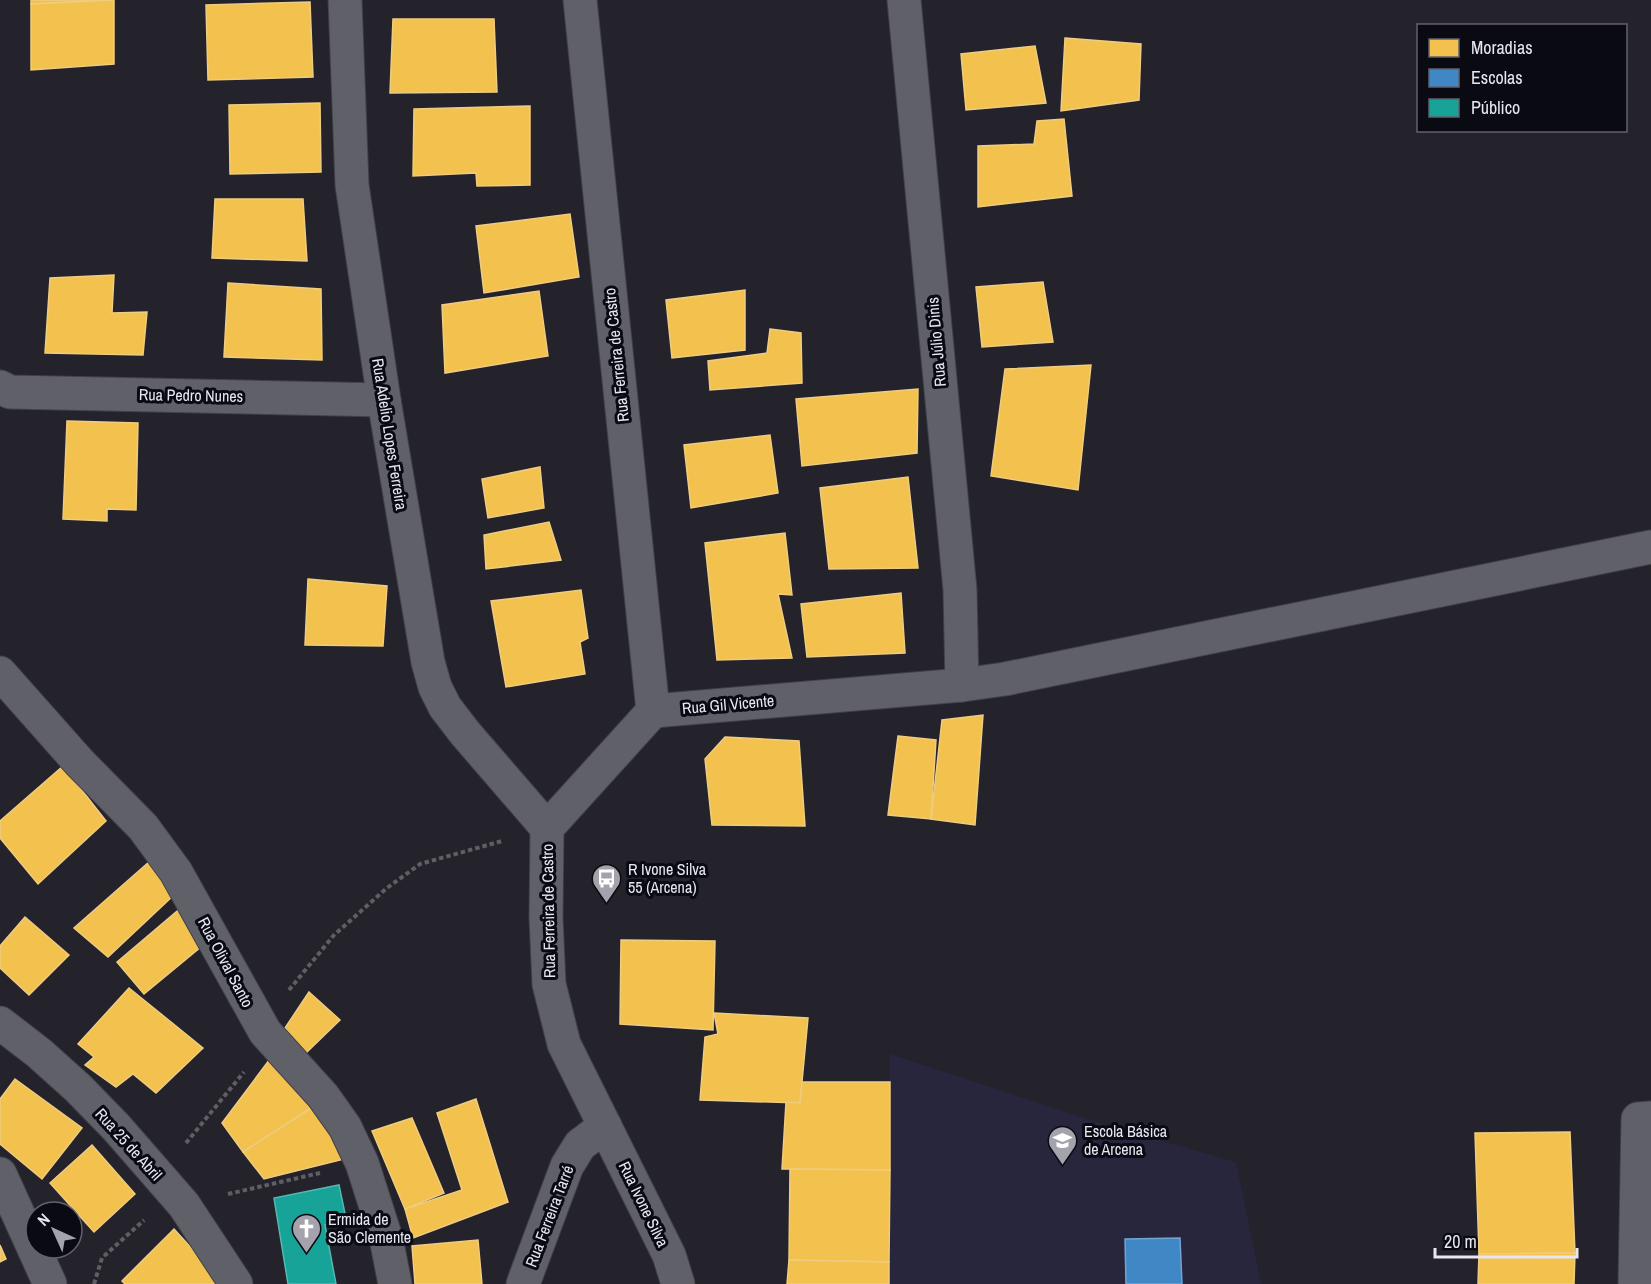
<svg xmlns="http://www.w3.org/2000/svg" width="1651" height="1284" viewBox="0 0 1651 1284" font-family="'Archivo Narrow',sans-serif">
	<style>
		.built { fill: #27263c }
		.homes { fill: #f2c14e; stroke: #efcc80; stroke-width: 1.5 }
		.schools { fill: #3f88c5; stroke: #71a4d3; stroke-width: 1.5 }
		.public { fill: #17a398; stroke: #55b7b3; stroke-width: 1.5 }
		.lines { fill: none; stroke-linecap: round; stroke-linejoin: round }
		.minor-casing { stroke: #414149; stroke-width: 35 }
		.path { stroke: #5e5e64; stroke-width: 4; stroke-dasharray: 4.5 3; stroke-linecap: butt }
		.minor { stroke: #606068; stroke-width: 33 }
		.labels { text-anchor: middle; stroke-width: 6; stroke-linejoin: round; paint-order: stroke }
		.street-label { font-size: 16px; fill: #e7e7f3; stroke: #0a0a12 }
		.poi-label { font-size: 16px; fill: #e7e7f3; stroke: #0a0a12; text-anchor: start }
	</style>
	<rect width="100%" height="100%" fill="#24232c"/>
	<polygon class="built" points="890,1054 1106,1125 1236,1162 1261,1284 889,1284"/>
	<g class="homes">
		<polygon points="31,0 114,0 31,4"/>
		<polygon points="114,0 114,64 31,70 31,4"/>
		<polygon points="310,2 313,77 208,80 206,5"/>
		<polygon points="393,19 494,19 497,92 390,93"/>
		<polygon points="1065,38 1141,44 1139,100 1061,111"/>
		<polygon points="1035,46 1046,103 966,110 961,54"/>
		<polygon points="320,103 321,172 230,174 229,105"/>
		<polygon points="530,106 530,185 477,186 476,173 413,176 414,109"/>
		<polygon points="1064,119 1072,196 978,207 978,146 1034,144 1037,121"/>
		<polygon points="215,199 303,199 307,261 212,258"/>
		<polygon points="570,214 579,277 484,293 476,226"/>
		<polygon points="114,275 112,313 147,312 143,355 45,353 50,278"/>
		<polygon points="1043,282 1053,342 982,347 976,287"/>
		<polygon points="228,283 321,289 322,360 224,357"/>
		<polygon points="745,290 745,350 672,358 666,300"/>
		<polygon points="539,291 548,356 445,373 442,305"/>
		<polygon points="770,329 801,333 802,383 710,390 708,361 767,353"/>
		<polygon points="1091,365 1078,490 991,476 1005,369"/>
		<polygon points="918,389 917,453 802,466 796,399"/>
		<polygon points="67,421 138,423 136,510 107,509 107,521 63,519"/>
		<polygon points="770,435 778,493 691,508 684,445"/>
		<polygon points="540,467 544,508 488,518 482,479"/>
		<polygon points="908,477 918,568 829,569 820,488"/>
		<polygon points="549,522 561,560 486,569 484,535"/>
		<polygon points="785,533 792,595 778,594 792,658 717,660 705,543"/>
		<polygon points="308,579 387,586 383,646 305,645"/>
		<polygon points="581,590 588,638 580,642 585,674 506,687 491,601"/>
		<polygon points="901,593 905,653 807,657 801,604"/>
		<polygon points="983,715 975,825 931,819 942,720"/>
		<polygon points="898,736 936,740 931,819 888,815"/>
		<polygon points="725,737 799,741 805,826 712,825 705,759"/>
		<polygon points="63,766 106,821 38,884 0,838 0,821"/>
		<polygon points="150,861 174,895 108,957 74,928"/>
		<polygon points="182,907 202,946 144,994 117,962"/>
		<polygon points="25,917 69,955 29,995 0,968 0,946"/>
		<polygon points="621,940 715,941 713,1030 620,1024"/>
		<polygon points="129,988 203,1048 156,1093 133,1074 116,1087 85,1065 94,1057 78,1044"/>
		<polygon points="309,992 340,1020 305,1054 285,1028"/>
		<polygon points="714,1013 808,1018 800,1103 700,1100 705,1037 718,1034"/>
		<polygon points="273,1055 316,1105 243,1152 222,1123"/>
		<polygon points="15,1079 82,1128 42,1179 0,1144 0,1099"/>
		<polygon points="802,1082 890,1082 890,1170 782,1169 786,1102 800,1103"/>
		<polygon points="476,1099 508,1202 413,1238 405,1209 462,1190 437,1113"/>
		<polygon points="316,1105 348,1158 264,1179 243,1152"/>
		<polygon points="412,1118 444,1193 405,1209 372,1131"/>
		<polygon points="1570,1132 1575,1253 1479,1254 1475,1133"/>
		<polygon points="92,1145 135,1194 94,1232 50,1183"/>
		<polygon points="790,1169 890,1170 889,1262 789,1260"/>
		<polygon points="174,1229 224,1284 125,1284 122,1281"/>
		<polygon points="478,1240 482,1284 415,1284 412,1246"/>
		<polygon points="0,1245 6,1259 0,1262"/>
		<polygon points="1575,1253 1574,1284 1478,1284 1479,1254"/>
		<polygon points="789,1260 889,1262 889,1284 787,1284"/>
	</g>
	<polygon class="schools" points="1180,1238 1182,1284 1126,1284 1125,1239"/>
	<polygon class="public" points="339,1185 347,1223 325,1225 336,1284 288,1284 274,1198"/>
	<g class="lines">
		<defs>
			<g id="minor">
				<polyline points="345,0 352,185 384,400 428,662 435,687 445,707 465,733 547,828"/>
				<polyline points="580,0 653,711"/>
				<polyline points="904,0 960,590 962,685"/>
				<polyline points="0,387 10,392 384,400"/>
				<polyline points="0,673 79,762 143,827 176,872 265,1032 323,1096 345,1127 362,1163 386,1238 395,1284"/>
				<polyline points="547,828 653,711 962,685 1005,679 1651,547"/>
				<polyline points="547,828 546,918 549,984 564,1044 669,1255 678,1284"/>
				<polyline points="0,1023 39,1053 78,1088 116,1127 184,1205 236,1284"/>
				<polyline points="0,1174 50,1284"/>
				<polyline points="523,1284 567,1166 580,1145 605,1126"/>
				<polyline points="1635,1284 1638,1119 1651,1118"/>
			</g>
		</defs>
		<use href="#minor" class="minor-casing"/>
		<g class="path">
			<polyline points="289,990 334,935 387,888 420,864 502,841"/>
			<polyline points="186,1143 244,1072"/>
			<polyline points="228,1194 320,1173"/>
			<polyline points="94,1284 102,1258 144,1220"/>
		</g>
		<use href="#minor" class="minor"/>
	</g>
	<defs>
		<symbol id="bus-pin" viewBox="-11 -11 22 30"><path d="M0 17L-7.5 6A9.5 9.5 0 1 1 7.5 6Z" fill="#a3a2ad" stroke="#0a0a12"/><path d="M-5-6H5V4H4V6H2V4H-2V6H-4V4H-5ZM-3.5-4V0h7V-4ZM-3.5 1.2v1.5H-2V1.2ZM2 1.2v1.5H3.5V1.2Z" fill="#fff"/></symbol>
		<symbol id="school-pin" viewBox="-11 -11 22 30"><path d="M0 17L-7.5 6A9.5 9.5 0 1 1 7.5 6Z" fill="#a3a2ad" stroke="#0a0a12"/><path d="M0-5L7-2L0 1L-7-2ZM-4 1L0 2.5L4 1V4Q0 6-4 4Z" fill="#fff"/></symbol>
		<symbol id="church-pin" viewBox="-11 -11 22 30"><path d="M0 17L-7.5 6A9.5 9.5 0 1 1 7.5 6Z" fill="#a3a2ad" stroke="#0a0a12"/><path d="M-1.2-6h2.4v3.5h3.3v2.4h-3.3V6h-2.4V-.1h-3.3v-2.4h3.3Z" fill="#fff"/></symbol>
	</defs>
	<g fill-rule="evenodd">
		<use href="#bus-pin" x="590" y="862" width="33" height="45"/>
		<use href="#school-pin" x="1046" y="1124" width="33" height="45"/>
		<use href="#church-pin" x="290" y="1212" width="33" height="45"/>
	</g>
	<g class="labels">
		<g class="street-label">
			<text transform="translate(936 342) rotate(-95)" y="6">Rua Júlio Dinis</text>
			<text transform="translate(616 355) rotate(-96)" y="6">Rua Ferreira de Castro</text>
			<text transform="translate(191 395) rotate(1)" y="6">Rua Pedro Nunes</text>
			<text transform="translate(390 434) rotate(81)" y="6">Rua Adelio Lopes Ferreira</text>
			<text transform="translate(728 704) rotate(-5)" y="6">Rua Gil Vicente</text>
			<text transform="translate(548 911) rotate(-91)" y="6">Rua Ferreira de Castro</text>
			<text transform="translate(226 962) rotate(62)" y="6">Rua Olival Santo</text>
			<text transform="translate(129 1144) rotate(48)" y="6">Rua 25 de Abril</text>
			<text transform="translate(644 1204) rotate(64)" y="6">Rua Ivone Silva</text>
			<text transform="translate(549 1216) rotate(-69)" y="6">Rua Ferreira Tarré</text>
		</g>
		<g class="poi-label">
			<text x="628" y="875">R Ivone Silva<tspan x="628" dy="18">55 (Arcena)</tspan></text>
			<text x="1084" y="1137">Escola Básica<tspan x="1084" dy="18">de Arcena</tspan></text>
			<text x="328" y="1225">Ermida de<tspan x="328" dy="18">São Clemente</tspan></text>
		</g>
	</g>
	<rect x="1417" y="24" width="210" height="108" fill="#0a0a12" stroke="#62626c" stroke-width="1.5"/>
	<rect x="1429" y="39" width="30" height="18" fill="#f2c14e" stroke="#62626c" stroke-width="1.5"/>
	<text x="1471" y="54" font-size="18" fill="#e7e7f3">Moradias</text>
	<rect x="1429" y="69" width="30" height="18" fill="#3f88c5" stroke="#62626c" stroke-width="1.5"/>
	<text x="1471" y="84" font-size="18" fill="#e7e7f3">Escolas</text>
	<rect x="1429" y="99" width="30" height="18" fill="#17a398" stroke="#62626c" stroke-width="1.5"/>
	<text x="1471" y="114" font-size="18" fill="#e7e7f3">Público</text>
	<g transform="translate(54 1230) rotate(315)"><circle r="28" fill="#0a0a12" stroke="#62626c" stroke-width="1.5"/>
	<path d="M0-4.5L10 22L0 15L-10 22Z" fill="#a3a2ad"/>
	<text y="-9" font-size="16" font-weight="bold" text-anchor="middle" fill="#e7e7f3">N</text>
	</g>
	<path d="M1435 1248v9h142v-9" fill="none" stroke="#e7e7f3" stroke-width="3"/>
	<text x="1444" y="1248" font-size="18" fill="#e7e7f3" stroke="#0a0a12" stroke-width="4.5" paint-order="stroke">20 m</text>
</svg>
